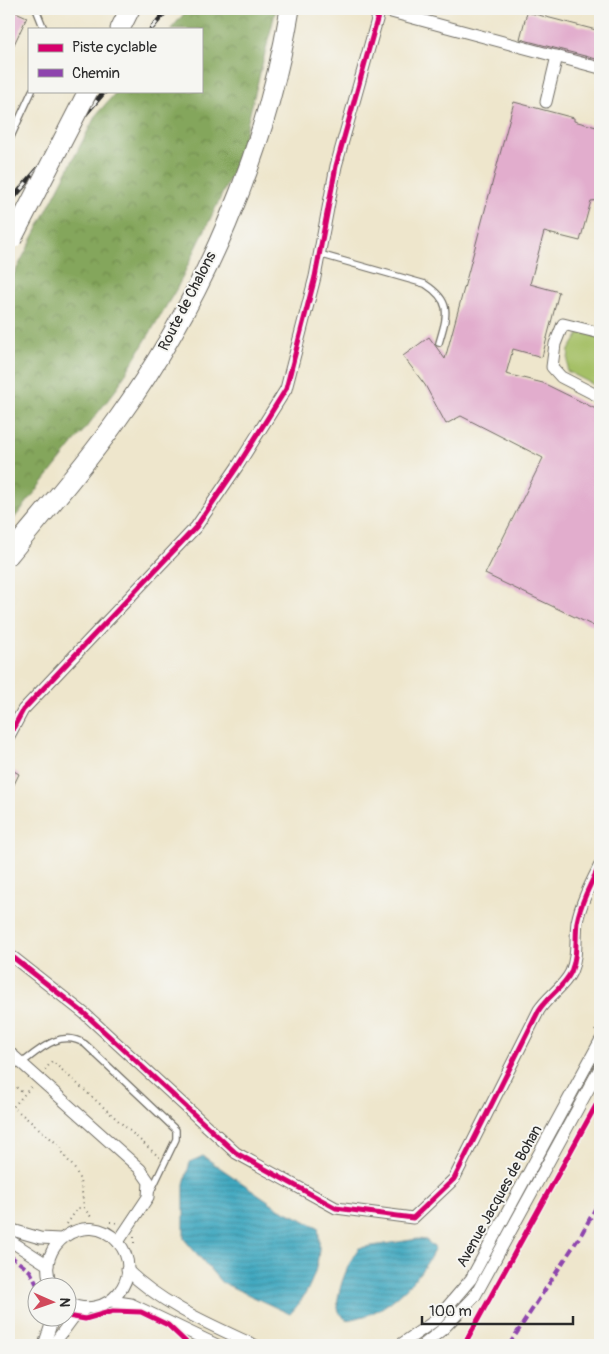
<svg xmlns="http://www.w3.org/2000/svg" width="609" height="1354" viewBox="0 0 609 1354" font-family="Pangolin,sans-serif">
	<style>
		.green { fill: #a5c066; stroke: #687648 }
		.forest { fill: url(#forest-crowns); stroke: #586843 }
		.water { fill: url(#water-rules); stroke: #366a76 }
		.building { fill: #e2adcd }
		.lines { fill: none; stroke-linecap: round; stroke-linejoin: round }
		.service-casing { stroke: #6f6c63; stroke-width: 8 }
		.minor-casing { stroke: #6f6c63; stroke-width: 13 }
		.primary-casing { stroke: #6f6c63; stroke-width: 21 }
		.path { stroke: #6f6c63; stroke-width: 2; stroke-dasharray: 1 4; stroke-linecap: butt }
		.service { stroke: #fff; stroke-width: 5.5 }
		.minor { stroke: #fff; stroke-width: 11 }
		.primary { stroke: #fff; stroke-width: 19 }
		.rail-casing { stroke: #2b2b2b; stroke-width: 5 }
		.rail { stroke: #f6f6f2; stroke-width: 3; stroke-dasharray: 9; stroke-linecap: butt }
		.primary-bridge-casing { stroke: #6f6c63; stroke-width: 21; stroke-linecap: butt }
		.primary-bridge { stroke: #fff; stroke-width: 19 }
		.quiet { stroke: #8e44ad; stroke-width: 4; stroke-dasharray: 8 4; stroke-linecap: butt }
		.cycleway-casing { stroke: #f6f6f2; stroke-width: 8 }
		.cycleway { stroke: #d6006c; stroke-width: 5 }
		.labels { text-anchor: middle; stroke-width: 4; stroke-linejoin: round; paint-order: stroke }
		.street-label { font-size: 15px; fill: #2b2b2b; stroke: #f6f6f2 }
	</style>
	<defs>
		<pattern id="forest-crowns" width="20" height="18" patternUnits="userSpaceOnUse" patternTransform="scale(1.25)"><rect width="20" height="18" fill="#84a65b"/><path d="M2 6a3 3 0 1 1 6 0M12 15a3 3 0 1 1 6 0" fill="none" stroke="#6c874b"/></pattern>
		<pattern id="water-rules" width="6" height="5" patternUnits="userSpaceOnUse" patternTransform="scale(1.25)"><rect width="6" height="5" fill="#40a8c0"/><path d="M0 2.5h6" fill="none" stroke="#36899c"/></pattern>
	</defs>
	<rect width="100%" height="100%" fill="#f6f6f2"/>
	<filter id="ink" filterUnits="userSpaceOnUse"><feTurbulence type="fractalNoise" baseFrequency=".02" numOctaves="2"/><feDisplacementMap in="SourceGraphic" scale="10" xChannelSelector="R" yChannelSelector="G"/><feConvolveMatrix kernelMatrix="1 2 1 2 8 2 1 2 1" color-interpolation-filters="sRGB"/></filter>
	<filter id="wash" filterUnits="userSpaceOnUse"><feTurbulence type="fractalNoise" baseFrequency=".0096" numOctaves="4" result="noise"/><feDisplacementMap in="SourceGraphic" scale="20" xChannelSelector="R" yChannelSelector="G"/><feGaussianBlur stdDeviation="1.12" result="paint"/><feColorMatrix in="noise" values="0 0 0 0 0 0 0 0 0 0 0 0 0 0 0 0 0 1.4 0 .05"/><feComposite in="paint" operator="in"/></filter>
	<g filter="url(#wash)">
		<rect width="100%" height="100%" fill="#eee6cc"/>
		<polygon class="green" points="581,331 600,336 600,388 567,371 569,350"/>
		<polygon class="forest" points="188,9 276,9 238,161 177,288 115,391 9,525 9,284 96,115 117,91 201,91 201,29 171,29"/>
		<g class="water">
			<path d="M203,1156L280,1209L318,1227C323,1260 312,1291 290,1314L221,1282L184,1239V1184L190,1162Z"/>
			<path d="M418,1239L426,1240L435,1248C424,1273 396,1303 370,1314C363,1317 355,1318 347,1320C343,1317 339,1314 338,1308C335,1294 350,1258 359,1248Z"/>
		</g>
		<g id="blocks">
			<g class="building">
				<polygon points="9,9 27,17 9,55"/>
				<polygon points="527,12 600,31 600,60 520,39"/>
				<polygon points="514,102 574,118 574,121 600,128 600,200 591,201 580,241 544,232 530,284 559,292 542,357 513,349 506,374 543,383 600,411 600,629 485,574 543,458 461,416 446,424 425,385 403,356 429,337 445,359"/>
				<polygon points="12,770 19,774 9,795 9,775"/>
			</g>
		</g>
	</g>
	<g filter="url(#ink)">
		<use href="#blocks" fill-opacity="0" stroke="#6f6c63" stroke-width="1"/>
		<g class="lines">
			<defs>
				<g id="service">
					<polyline points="36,9 44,29"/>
					<polyline points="9,141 32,91"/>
					<path d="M319,254L425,284C453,302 447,315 439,343"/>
					<path d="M22,1063C41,1048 61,1029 85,1044L176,1130V1139L151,1191"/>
				</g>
				<g id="minor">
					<polyline points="380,9 600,68"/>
					<polyline points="546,102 557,56"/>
					<polyline points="600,333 563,324 555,344 552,367 561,377 600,397"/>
					<polyline points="9,736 23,710 196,527 237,467 286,389 315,277 336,166 380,9"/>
					<path d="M9,958H14L85,1014L236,1153L336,1208L413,1218L454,1179L539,1010C548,996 564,987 571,972C578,955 575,939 577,922C581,902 591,883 600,865"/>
					<polyline points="9,1052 140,1169 149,1182 148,1197 118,1242"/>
					<polyline points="9,1229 40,1238 60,1239"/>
					<polyline points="9,1240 48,1265"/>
					<path d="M127,1270C161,1304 211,1325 254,1345"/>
					<path d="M52,1286C32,1246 87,1207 118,1242C147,1276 107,1323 68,1303"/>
					<polyline points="111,1301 131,1304 217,1345"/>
					<polyline points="44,1345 54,1316"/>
					<polyline points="53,1345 73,1318 86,1308"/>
					<polyline points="400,1345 436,1320 471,1279 600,1041"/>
					<polyline points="423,1345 443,1329 475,1296 600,1068"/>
				</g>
				<g id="primary">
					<polyline points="120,29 130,9"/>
					<path d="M9,555C45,511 84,467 117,420C203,300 266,154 290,9"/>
				</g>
			</defs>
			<use href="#service" class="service-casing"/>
			<use href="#minor" class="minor-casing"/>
			<use href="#primary" class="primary-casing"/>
			<g class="path">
				<polyline points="595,1031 600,1022"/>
				<polyline points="45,1070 52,1061 160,1158"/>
				<polyline points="9,1081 24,1094"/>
				<path d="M31,1087L13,1107L61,1147C63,1157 69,1160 74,1168C82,1179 82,1195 84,1208"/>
				<polyline points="110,1222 120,1223"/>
				<polyline points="67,1224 78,1208 84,1208 92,1218"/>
				<polyline points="134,1237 134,1247"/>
				<polyline points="376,1345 390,1339"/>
			</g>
			<use href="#service" class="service"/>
			<use href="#minor" class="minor"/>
			<use href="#primary" class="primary"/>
			<defs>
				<g id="rail">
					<polyline points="151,29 168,9"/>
					<polyline points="9,203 105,91"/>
				</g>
			</defs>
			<use href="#rail" class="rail-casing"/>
			<use href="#rail" class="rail"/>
			<defs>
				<polyline id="primary-bridge" points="12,239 88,91"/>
			</defs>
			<use href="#primary-bridge" class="primary-bridge-casing"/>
			<use href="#primary-bridge" class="primary-bridge"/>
			<g class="quiet">
				<polyline points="9,1255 30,1271 38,1287"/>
				<polyline points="509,1345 582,1233 600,1200"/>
			</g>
			<defs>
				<g id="cycleway">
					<polyline points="9,736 23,710 196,527 237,467 286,389 315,277 336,166 380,9"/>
					<path d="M9,958H14L85,1014L236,1153L336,1208L413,1218L454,1179L539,1010C548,996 564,987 571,972C578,955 575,939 577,922C581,902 591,883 600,865"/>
					<polyline points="68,1316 85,1319 113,1311 141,1312 168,1325 189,1345"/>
					<polyline points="464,1345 600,1098"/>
				</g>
			</defs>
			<use href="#cycleway" class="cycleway-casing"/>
			<use href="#cycleway" class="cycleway"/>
		</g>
	</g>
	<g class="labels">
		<g class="street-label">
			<text transform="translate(187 301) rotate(-63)" y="5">Route de Chalons</text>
			<text transform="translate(499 1196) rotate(-61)" y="5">Avenue Jacques de Bohan</text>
		</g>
	</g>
	<rect width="609" height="1354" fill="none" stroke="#f6f6f2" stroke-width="30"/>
	<rect x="28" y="28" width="175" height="65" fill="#f6f6f2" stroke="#a5a5a2"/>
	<rect x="38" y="44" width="25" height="8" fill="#d6006c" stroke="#a5a5a2"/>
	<text x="72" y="52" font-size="15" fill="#2b2b2b">Piste cyclable</text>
	<rect x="38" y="69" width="25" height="8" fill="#8e44ad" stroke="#a5a5a2"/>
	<text x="72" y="78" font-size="15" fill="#2b2b2b">Chemin</text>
	<g transform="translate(52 1302) rotate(92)"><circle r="24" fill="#f6f6f2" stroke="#a5a5a2"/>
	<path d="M0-4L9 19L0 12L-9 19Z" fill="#d1495b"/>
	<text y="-8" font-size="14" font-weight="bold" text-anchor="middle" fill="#2b2b2b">N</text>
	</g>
	<path d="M422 1316v8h151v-8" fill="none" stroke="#2b2b2b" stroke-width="2.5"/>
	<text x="429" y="1316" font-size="15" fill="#2b2b2b" stroke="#f6f6f2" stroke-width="4" paint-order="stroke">100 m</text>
</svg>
